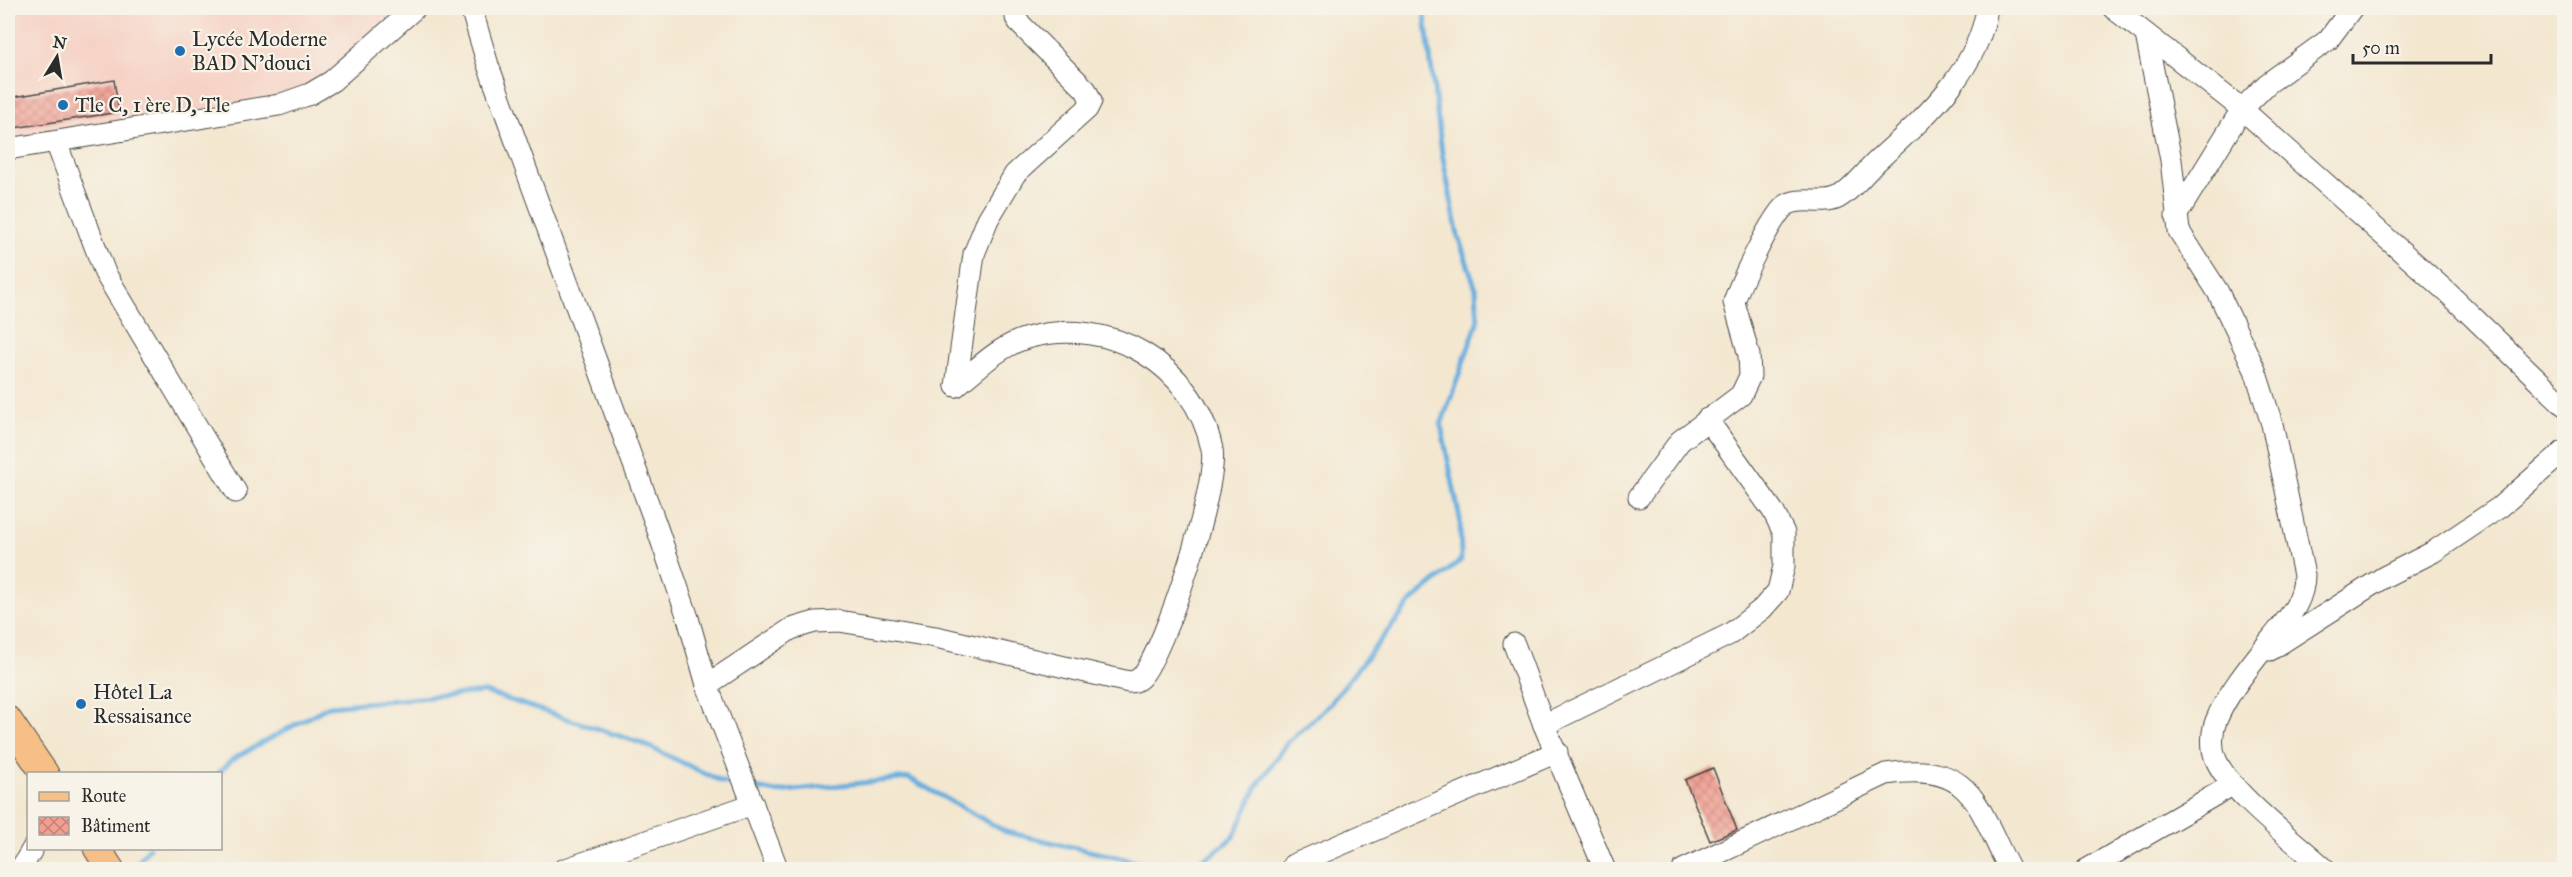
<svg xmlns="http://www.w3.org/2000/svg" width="2572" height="877" viewBox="0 0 2572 877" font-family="'IM FELL Great Primer',serif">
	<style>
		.built { fill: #f6d2c5 }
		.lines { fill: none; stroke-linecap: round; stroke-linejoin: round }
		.stream { stroke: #67aede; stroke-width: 5 }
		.building { fill: url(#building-cross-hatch) }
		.minor-casing { stroke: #494744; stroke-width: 23 }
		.major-casing { stroke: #494744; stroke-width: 29 }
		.minor { stroke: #fff; stroke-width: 21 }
		.major { stroke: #f5bf86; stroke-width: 27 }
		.poi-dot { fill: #1f6fb2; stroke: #f7f3e8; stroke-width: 2 }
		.labels { text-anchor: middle; stroke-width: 4.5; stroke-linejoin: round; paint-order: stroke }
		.poi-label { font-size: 21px; fill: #2b2b2b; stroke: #f7f3e8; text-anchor: start }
	</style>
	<defs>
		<pattern id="building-cross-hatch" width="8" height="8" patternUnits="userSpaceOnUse" patternTransform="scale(1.5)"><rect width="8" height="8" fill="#f29e92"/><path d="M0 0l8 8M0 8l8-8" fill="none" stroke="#c48177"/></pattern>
	</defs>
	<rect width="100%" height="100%" fill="#f7f3e8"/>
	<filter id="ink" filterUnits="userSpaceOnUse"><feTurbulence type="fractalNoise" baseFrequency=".0167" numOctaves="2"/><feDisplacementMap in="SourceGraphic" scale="12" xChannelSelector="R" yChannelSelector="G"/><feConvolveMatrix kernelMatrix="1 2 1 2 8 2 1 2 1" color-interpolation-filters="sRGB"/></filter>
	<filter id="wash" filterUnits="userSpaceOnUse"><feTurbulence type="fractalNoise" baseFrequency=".008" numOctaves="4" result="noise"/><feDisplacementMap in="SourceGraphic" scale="24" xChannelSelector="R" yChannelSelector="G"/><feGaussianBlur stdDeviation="1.35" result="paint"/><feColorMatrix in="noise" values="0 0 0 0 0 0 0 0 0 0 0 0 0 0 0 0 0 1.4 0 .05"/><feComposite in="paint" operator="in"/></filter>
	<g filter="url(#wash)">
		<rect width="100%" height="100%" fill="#f3e7d0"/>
		<polygon class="built" points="8,8 396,8 310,94 8,139"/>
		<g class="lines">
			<g class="stream">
				<polyline points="217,774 233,759 329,706 485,692 641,743 723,782 739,785"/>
				<polyline points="751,787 776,792 909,778 1006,832 1173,870"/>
				<polyline points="132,870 149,848"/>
				<polyline points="1181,870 1214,853 1234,836 1257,786 1288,742 1327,707 1412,601 1461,560 1460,519 1441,425 1478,321 1476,289 1458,236 1442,153 1424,8"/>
			</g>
		</g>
		<g id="blocks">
			<g class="building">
				<polygon points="114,80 119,112 8,129 8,98"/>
				<polygon points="1713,768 1737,830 1710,841 1685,780"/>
			</g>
		</g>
	</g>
	<g filter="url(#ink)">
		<use href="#blocks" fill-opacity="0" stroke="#494744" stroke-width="1.5"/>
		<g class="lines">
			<defs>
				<g id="minor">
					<polyline points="471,8 488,65 656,525 688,618 707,685 778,870"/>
					<polyline points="2113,8 2242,109 2448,293 2564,405"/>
					<path d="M2146,35L2171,160L2179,231L2218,292L2255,370L2272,424L2304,575C2304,602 2288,618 2272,638C2253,662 2227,693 2216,721C2212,731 2211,746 2215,757C2226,790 2298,844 2326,870"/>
					<polyline points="56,142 105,273 236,492"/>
					<polyline points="8,149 279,105 310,94 332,81 415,8"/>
					<polyline points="2176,216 2242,109 2267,84 2328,40 2352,8"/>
					<polyline points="956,386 974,254 988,219 1015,174 1087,109 1091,101 1086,90 1021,25 1016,18 1016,8"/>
					<path d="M1639,497L1680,441L1741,395L1750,376L1749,355L1734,302C1740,283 1771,218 1785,206C1799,195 1823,206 1838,198C1852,190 1864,174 1875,163C1920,121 1978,73 1987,8"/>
					<polyline points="1514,644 1544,725 1605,870"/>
					<polyline points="2270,650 2384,577 2433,552 2500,507 2564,451"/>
					<path d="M707,685L791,629L815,622L839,621L936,637L1129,682C1134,682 1137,681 1141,677C1165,651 1219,483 1212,449C1194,364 1109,315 1027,338C999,346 978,368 956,386"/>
					<polyline points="1544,725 1730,634 1762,609 1778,591 1784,566 1784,533 1773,511 1707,419"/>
					<polyline points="20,870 33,848"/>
					<polyline points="563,870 753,804"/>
					<polyline points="1291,870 1293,865 1557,752"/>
					<path d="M1683,870L1886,774C1974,761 1976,805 2010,870"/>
					<polyline points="2086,870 2232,785"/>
				</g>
				<g id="major">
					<polyline points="8,720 45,774"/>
					<polyline points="97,848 111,870"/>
				</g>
			</defs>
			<use href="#minor" class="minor-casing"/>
			<use href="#major" class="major-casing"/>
			<use href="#minor" class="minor"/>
			<use href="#major" class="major"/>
		</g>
	</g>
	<g class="poi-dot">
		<circle cx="180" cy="51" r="6"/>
		<circle cx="63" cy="105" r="6"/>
		<circle cx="81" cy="704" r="6"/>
	</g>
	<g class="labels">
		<g class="poi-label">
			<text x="192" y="46">Lycée Moderne<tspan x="192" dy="24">BAD N'douci</tspan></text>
			<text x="75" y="112">Tle C, 1 ère D, Tle</text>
			<text x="93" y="699">Hôtel La<tspan x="93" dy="24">Ressaisance</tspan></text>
		</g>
	</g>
	<rect width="2572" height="877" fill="none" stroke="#f7f3e8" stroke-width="30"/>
	<rect x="27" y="772" width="195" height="78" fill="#f7f3e8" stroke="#a5a39c" stroke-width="1.5"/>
	<rect x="39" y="792" width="30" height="9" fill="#f5bf86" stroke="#a5a39c" stroke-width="1.5"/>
	<text x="81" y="802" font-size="18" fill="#2b2b2b">Route</text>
	<rect x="39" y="817" width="30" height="18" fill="url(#building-cross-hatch)" stroke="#a5a39c" stroke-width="1.5"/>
	<text x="81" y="832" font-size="18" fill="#2b2b2b">Bâtiment</text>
	<g transform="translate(57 57) rotate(11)" stroke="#f7f3e8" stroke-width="4.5" paint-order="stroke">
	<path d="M0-4.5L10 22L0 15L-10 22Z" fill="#2b2b2b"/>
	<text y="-9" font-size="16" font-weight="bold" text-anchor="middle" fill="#2b2b2b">N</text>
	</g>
	<path d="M2353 54v9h138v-9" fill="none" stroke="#2b2b2b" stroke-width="3"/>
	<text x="2362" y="54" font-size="18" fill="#2b2b2b" stroke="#f7f3e8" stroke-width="4.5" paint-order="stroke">50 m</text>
</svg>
